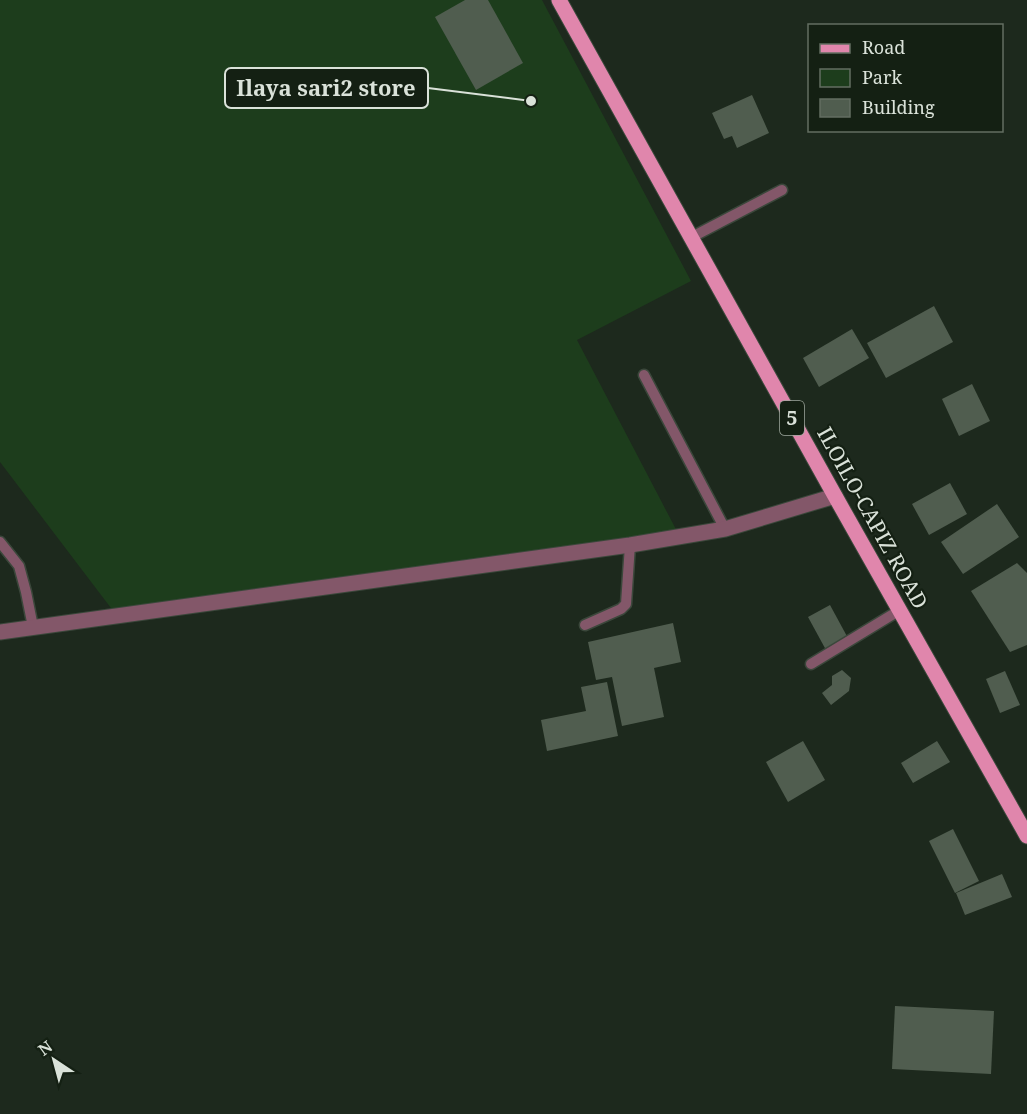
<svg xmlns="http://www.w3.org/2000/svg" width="1027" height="1114" viewBox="0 0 1027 1114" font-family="'Noto Serif',serif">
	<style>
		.green { fill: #1d3d1c }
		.building { fill: #505d4f }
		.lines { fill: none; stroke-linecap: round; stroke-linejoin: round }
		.lane-casing { stroke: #3b473b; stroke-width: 13 }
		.street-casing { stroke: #3b473b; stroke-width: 17 }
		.primary-casing { stroke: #3b473b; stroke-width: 17 }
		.lane { stroke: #835769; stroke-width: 10 }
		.street { stroke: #835769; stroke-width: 15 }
		.primary { stroke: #e086ac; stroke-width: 15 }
		.labels { text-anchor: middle; stroke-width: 4.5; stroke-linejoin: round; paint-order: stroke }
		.shield { fill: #142013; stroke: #9fa89e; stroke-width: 1.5 }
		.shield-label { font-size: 20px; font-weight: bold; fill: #dae2d9 }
		.street-label { font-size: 21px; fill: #dae2d9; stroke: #142013 }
		.leader { fill: none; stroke: #dae2d9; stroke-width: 2 }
		.callout-dot { fill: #dae2d9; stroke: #142013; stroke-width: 2 }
		.callout { fill: #142013; stroke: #dae2d9; stroke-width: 2 }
		.callout-label { font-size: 22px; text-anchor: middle; font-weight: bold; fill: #dae2d9 }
	</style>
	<rect width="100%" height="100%" fill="#1d291d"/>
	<polygon class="green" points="0,0 542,0 691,281 577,340 680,537 117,616 0,462"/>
	<g class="building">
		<polygon points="465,0 488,0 523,63 476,90 435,17"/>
		<polygon points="752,95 769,133 737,148 732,136 724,139 712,113"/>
		<polygon points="934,306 953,342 886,378 867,343"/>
		<polygon points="852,329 869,358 819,387 803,358"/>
		<polygon points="972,384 990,421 959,436 942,399"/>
		<polygon points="950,483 967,514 929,535 912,504"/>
		<polygon points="997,504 1019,537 963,574 941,542"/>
		<polygon points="1017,563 1027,573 1027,645 1010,652 971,591"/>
		<polygon points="830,605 849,640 826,650 808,617"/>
		<polygon points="673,623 681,662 654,668 664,717 622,726 612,677 596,680 588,642"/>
		<polygon points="842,670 851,678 849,691 831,705 822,693 832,685 832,676"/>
		<polygon points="1005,671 1020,705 1000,713 986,679"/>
		<polygon points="607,682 618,736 547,751 541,720 586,711 581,687"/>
		<polygon points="803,741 825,780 788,802 766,762"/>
		<polygon points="937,741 950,762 913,783 901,763"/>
		<polygon points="953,829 979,881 955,893 929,841"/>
		<polygon points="1002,874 1012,897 965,915 956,893"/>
		<polygon points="895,1006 994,1011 991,1074 892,1069"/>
	</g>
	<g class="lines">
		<defs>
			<g id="lane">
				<polyline points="692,237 782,190"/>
				<polyline points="644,375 725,529"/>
				<polyline points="0,542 19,566 26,592 33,627"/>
				<polyline points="585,625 621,609 626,604 630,545"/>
				<polyline points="811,664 900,610"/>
			</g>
			<polyline id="street" points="0,632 630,545 725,529 835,496"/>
			<polyline id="primary" points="559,0 835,496 1027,836"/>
		</defs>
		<use href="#lane" class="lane-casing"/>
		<use href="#street" class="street-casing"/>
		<use href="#primary" class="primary-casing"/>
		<use href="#lane" class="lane"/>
		<use href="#street" class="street"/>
		<use href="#primary" class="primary"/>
	</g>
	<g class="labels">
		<rect class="shield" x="780" y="401" width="24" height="34" rx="4.5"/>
		<g class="shield-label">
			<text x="792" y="425">5</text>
		</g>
		<g class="street-label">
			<text transform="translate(872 518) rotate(61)" y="7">ILOILO-CAPIZ ROAD</text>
		</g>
	</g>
	<path class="leader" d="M531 101L428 88"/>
	<circle class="callout-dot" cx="531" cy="101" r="6"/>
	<rect class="callout" x="225" y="68" width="203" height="40" rx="6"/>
	<g class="callout-label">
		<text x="326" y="96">Ilaya sari2 store</text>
	</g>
	<rect x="808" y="24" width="195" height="108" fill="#142013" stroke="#636e62" stroke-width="1.5"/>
	<rect x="820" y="44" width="30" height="9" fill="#e086ac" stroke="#636e62" stroke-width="1.5"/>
	<text x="862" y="54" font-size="18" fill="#dae2d9">Road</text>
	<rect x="820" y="69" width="30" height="18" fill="#1d3d1c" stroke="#636e62" stroke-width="1.5"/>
	<text x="862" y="84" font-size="18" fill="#dae2d9">Park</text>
	<rect x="820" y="99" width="30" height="18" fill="#505d4f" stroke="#636e62" stroke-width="1.5"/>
	<text x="862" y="114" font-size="18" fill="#dae2d9">Building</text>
	<g transform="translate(54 1060) rotate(324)" stroke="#142013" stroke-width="4.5" paint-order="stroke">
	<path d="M0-4.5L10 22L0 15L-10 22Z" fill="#dae2d9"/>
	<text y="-9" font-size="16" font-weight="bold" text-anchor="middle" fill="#dae2d9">N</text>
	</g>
</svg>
